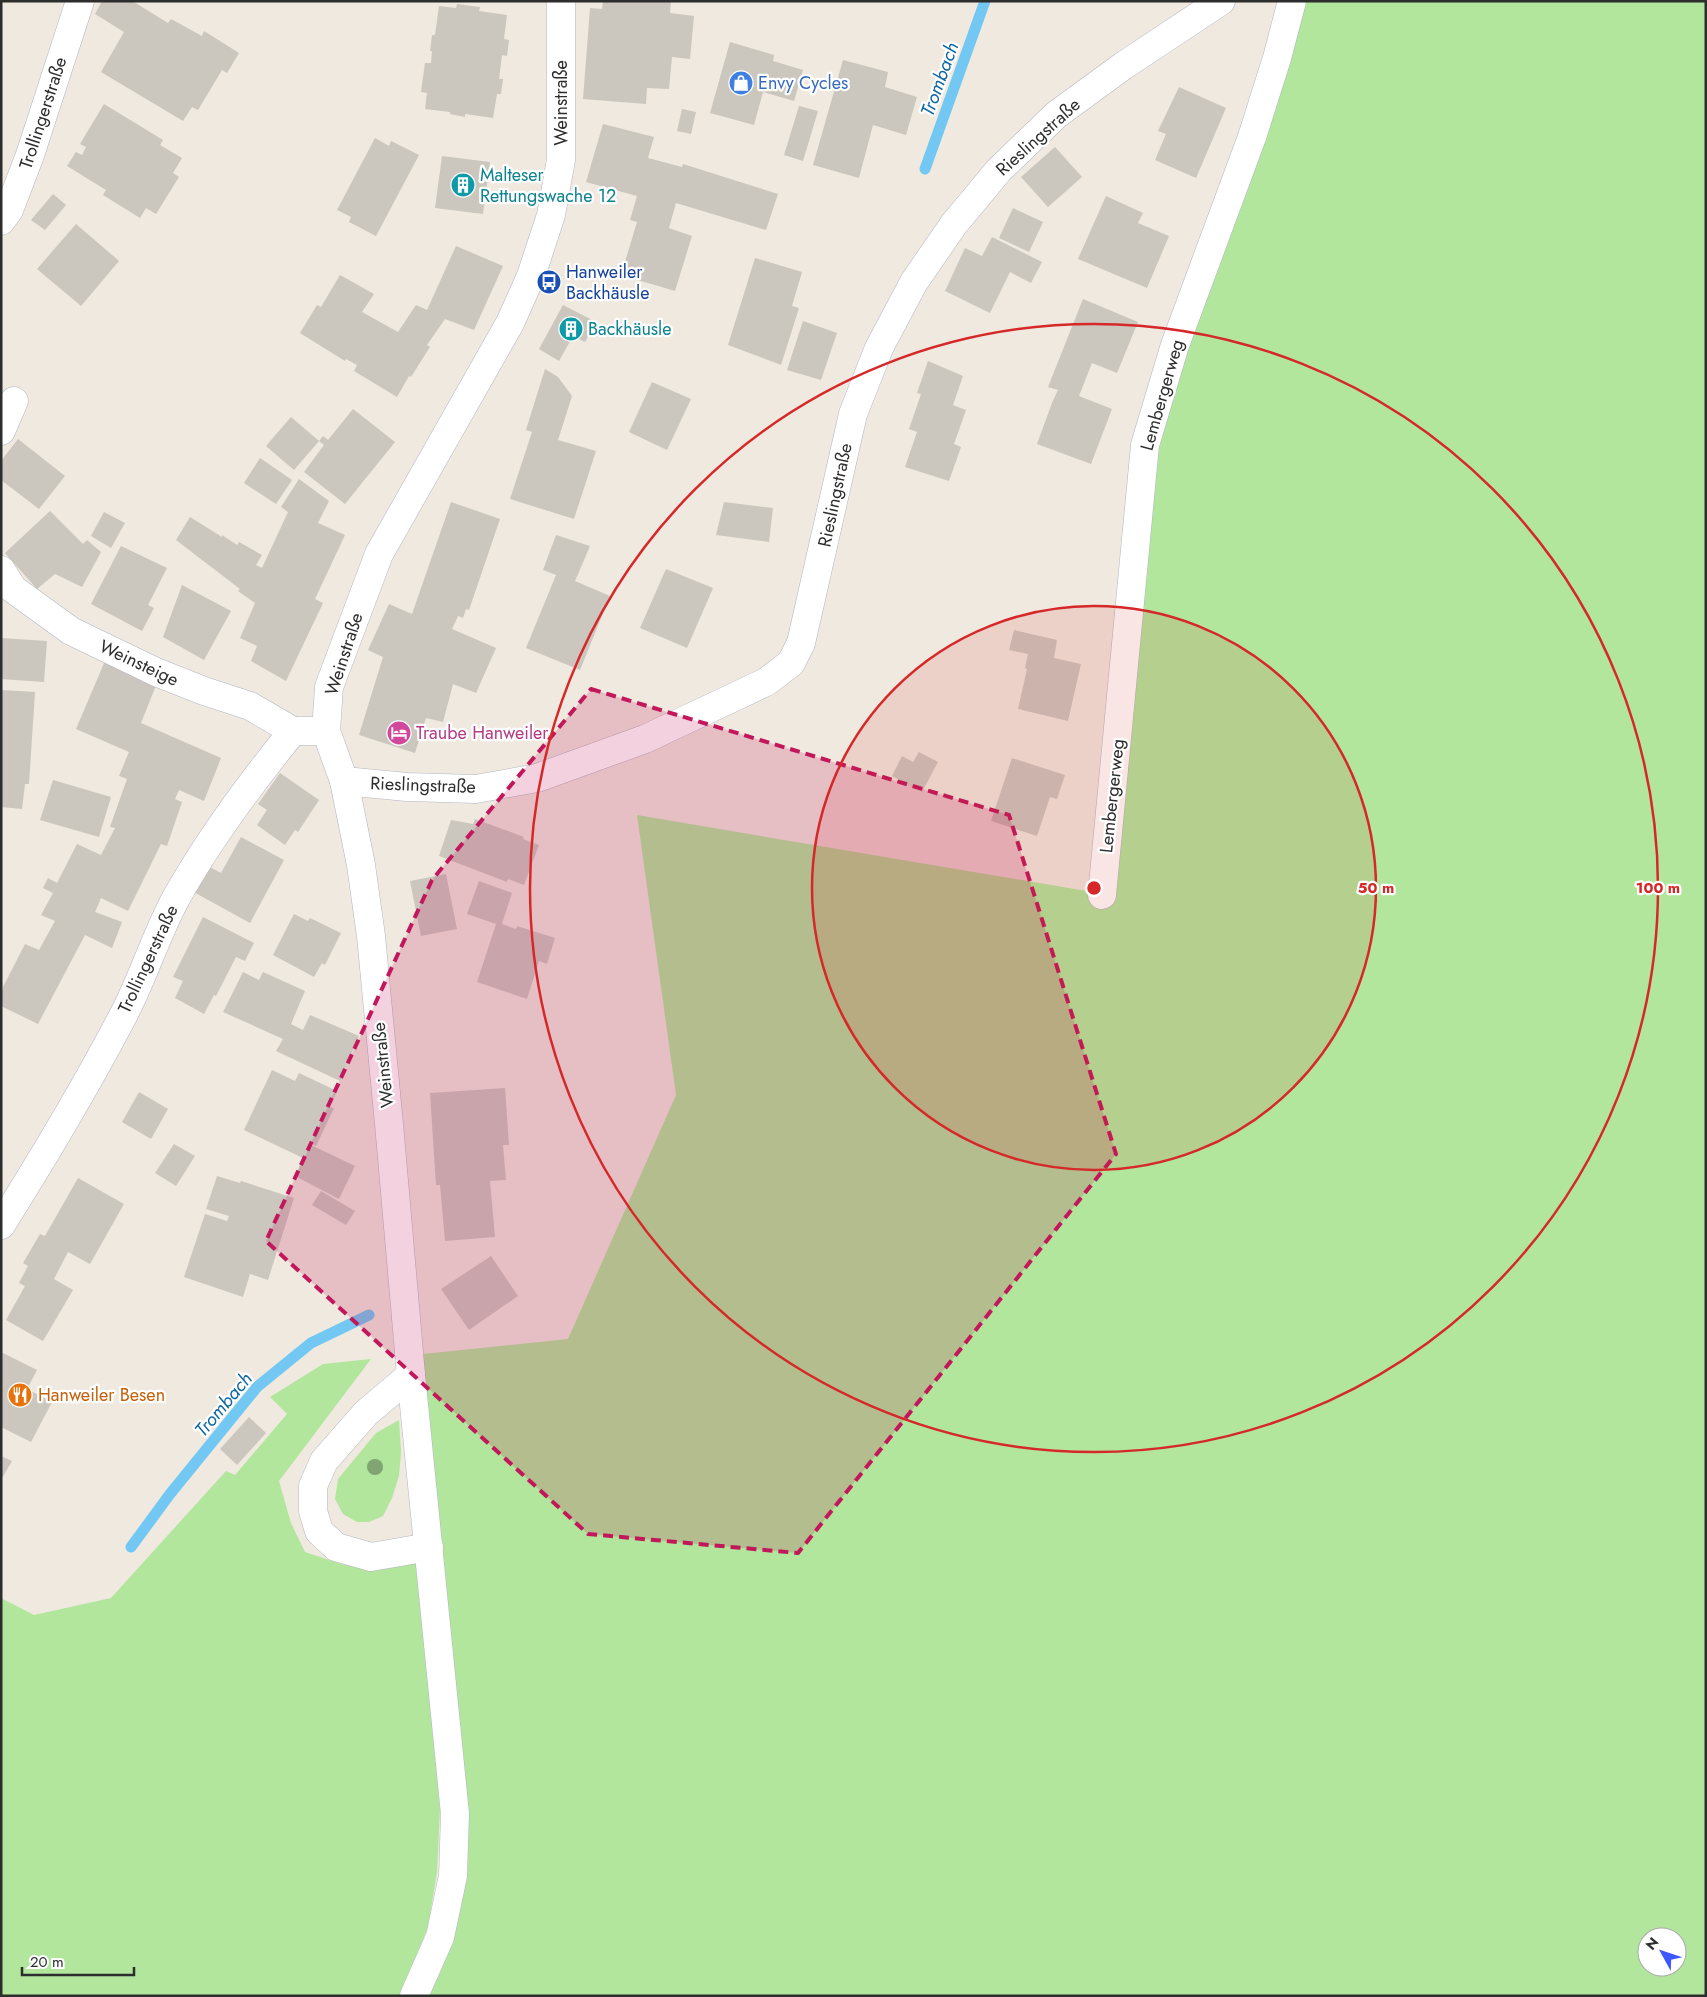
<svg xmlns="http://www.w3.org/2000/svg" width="1707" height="1997" viewBox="0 0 1707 1997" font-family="Jost,sans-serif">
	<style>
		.green { fill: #b1e69c; fill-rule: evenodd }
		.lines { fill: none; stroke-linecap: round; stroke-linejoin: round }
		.stream { stroke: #72c8f2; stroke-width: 11 }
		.building { fill: #cbc7be }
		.minor-casing { stroke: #b3b5c1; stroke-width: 29 }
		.minor { stroke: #fff; stroke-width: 28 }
		.tree { fill: #80a573 }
		.marked { fill: #c2185b; fill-opacity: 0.2; stroke: #c2185b; stroke-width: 4; stroke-dasharray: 10 6; stroke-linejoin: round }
		.ring { fill: none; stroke: #d62828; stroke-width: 2.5 }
		.labels { text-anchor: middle; stroke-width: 4.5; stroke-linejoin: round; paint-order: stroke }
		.shop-label { font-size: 18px; fill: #366cbe; stroke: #fff; text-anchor: start }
		.street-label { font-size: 18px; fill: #2d2d2d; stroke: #fff }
		.culture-label { font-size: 18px; fill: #0d838f; stroke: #fff; text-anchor: start }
		.transit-label { font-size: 18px; fill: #164399; stroke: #fff; text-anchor: start }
		.hotel-label { font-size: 18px; fill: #b23c85; stroke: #fff; text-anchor: start }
		.food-label { font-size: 18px; fill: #c56008; stroke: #fff; text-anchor: start }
		.water-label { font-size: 19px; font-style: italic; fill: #0b66a4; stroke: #fff }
		.centre { fill: #d62828; stroke: #fff; stroke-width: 2.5 }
		.ring-label { font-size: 15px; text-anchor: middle; font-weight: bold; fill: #d62828; stroke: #fff; stroke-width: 4.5; stroke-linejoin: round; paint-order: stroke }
	</style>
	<rect width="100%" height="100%" fill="#efe9e0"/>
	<g class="green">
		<path d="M1301,1H1706V1996H421L450,1933L423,1354L568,1339L676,1095L637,815L1110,895L1153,447ZM1647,1937H1677V1967H1647Z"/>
		<polygon points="371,1359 279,1481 291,1523 305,1552 341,1564 374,1571 418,1562 440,1810 437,1872 428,1927 400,1996 1,1996 1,1598 34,1615 111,1598 226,1471 235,1475 287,1414 270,1397 323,1364"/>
		<polygon points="399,1420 401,1452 399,1476 392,1498 383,1516 369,1522 357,1522 343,1514 335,1499 338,1479 376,1433"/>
	</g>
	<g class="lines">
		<g class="stream">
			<polyline points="925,169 985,1"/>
			<polyline points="131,1547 170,1494 257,1387 311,1343 369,1315"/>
		</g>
	</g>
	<g class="building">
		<polygon points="102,1 135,1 134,2 168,23 171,19 202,36 204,31 239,53 227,73 222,70 198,110 192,107 183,121 101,72 124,32 95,14"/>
		<polygon points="603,1 671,1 670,13 694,16 690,59 672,57 669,89 647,88 646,104 583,99 590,8 602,9"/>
		<polygon points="457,4 480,7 479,11 507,15 504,39 509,40 507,56 502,55 499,79 503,79 501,94 497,94 493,118 465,114 465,117 450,114 450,112 425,109 427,93 421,92 425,63 431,63 432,51 430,51 432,35 435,35 439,6 456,8"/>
		<polygon points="730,42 774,55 773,61 803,70 794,101 763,92 754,125 710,113"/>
		<polygon points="843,60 888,72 885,87 917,97 906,135 873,125 859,178 813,165"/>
		<polygon points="1179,87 1226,108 1196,178 1155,160 1166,134 1158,131"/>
		<polygon points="104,104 163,140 160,145 182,158 173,173 179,177 156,214 146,208 140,218 103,195 106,190 67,166 76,152 82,155 86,147 80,144"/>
		<polygon points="799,106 818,111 803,161 784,155"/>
		<polygon points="682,109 696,112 691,134 677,131"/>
		<polygon points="603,124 654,137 648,158 682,167 683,164 778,194 766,230 676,203 669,228 692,236 675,291 621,275 637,222 630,220 637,196 586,182"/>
		<polygon points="375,138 389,146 391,141 419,155 376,236 349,222 351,217 337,210"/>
		<polygon points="1055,147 1082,177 1048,207 1021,177"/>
		<polygon points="442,156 490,162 483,214 435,208"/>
		<polygon points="53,194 66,205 45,230 31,220"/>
		<polygon points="1106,196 1143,213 1138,223 1169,236 1147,288 1078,259"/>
		<polygon points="1013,208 1043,222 1029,252 999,238"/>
		<polygon points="76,224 119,261 81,306 37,269"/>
		<polygon points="992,237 1042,262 1031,283 1010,272 990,313 945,291 965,248 982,256"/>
		<polygon points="456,246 503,266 474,330 445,319 427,345 430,347 428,350 411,377 409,376 397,397 354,371 357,365 346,359 345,361 300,333 317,305 321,307 340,275 374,294 362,312 398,332 416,305 427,310"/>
		<polygon points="755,258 802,272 792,306 799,308 781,365 728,345"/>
		<polygon points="1083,299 1138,322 1117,373 1092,363 1079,396 1112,409 1091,464 1037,444 1052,403 1058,390 1048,387"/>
		<polygon points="563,305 596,322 585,342 573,336 559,361 539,349"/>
		<polygon points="803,321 837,333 821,380 787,370"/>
		<polygon points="928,361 963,376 953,405 966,410 954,444 961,447 949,481 905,467 917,432 909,429 921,394 917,393"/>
		<polygon points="545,369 558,377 572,396 558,440 596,451 574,519 510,499 532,432 526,430"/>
		<polygon points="652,382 691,399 667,450 629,432"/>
		<polygon points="353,409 395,442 345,504 304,472 324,445 319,441 323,436 328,440"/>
		<polygon points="291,417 319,441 294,470 266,446"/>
		<polygon points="18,439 65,476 39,509 1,480 1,461"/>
		<polygon points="260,458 292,480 276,504 244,483"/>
		<polygon points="299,479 329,501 318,523 345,535 315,599 323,603 286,681 251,661 257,646 240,638 255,603 238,591 240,589 176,540 190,517 222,537 222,535 237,545 239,542 262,555 256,565 262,568 288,512 281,507"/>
		<polygon points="451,502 500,519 469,610 466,609 463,618 458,616 452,629 496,648 476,693 453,684 443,722 426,718 415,753 359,735 383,657 368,650 389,604 412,614"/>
		<polygon points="724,502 773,508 769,542 716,535"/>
		<polygon points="50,511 83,544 87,540 101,552 82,587 55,574 37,589 5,553"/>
		<polygon points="104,512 125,523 111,548 91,536"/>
		<polygon points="556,535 590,546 575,581 610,596 580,670 526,648 556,575 543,570"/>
		<polygon points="121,546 167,568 148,605 154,608 142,631 91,604"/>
		<polygon points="666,569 713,588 687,648 640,628"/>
		<polygon points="182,585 231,611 204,660 163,637"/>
		<polygon points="1014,630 1057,640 1054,658 1081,664 1068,721 1018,709 1027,669 1025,668 1028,654 1009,650"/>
		<polygon points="1,638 47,641 44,682 1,679"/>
		<polygon points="105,661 157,683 141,723 221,758 204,801 179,790 175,799 182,802 167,846 161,844 128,911 101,898 95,912 122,922 112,948 85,935 38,1024 1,1006 1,991 25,944 39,950 55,921 41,915 53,893 43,888 48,878 57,883 77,844 101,855 115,828 110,827 127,779 119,776 129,752 76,729"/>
		<polygon points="1,690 35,692 29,784 25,784 22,809 1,807"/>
		<polygon points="919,752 938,762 922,792 892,776 902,756 913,762"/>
		<polygon points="1012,758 1065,775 1057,799 1050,797 1037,836 991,821"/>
		<polygon points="280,773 319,800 298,832 295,830 285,845 257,825 267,810 258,804"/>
		<polygon points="53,780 111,797 99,837 40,820"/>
		<polygon points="475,819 524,837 523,839 539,845 524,885 508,879 507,882 439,856 451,820 473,824"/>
		<polygon points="241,837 284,860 250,923 190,890 204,864 221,873"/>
		<polygon points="446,874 457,929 421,936 410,881"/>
		<polygon points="479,881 512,893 502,924 516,929 517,926 555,938 547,964 539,961 527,999 477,982 496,924 467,914"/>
		<polygon points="294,914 308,921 310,918 341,933 325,965 322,963 314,977 273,955"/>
		<polygon points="203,917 254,943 245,961 236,957 216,996 214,995 204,1014 175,998 183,981 173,977"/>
		<polygon points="243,972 259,980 263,972 305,991 291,1024 303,1030 310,1015 359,1036 340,1081 276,1051 283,1039 223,1012"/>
		<polygon points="272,1070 295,1081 299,1073 337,1091 330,1107 334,1108 316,1146 312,1144 311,1145 355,1166 339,1199 295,1176 303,1158 244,1130"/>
		<polygon points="505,1088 509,1145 503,1145 506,1180 490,1181 495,1237 445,1241 440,1185 436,1185 430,1093"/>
		<polygon points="139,1092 168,1109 151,1139 122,1122"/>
		<polygon points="174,1144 195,1156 176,1186 155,1173"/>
		<polygon points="217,1176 240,1183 241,1181 294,1198 268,1280 250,1274 243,1297 184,1277 205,1214 227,1221 229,1216 206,1209"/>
		<polygon points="78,1178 124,1204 90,1264 68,1252 54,1279 73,1290 43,1341 6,1320 25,1286 19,1283 28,1266 23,1263 40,1234 45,1236"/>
		<polygon points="321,1191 355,1211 346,1225 312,1205"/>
		<polygon points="491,1256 518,1296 469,1330 441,1289"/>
		<polygon points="1,1352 37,1370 27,1389 52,1402 31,1442 1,1427"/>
		<polygon points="249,1417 266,1433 237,1465 220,1449"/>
		<polygon points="1,1456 12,1461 1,1480"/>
	</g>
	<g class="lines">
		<defs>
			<g id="minor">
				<polyline points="1,221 9,210 30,155 80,1"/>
				<polyline points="1,431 14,401"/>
				<polyline points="1,570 13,589 71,631 156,672 204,691 250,706 293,731"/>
				<polyline points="344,781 407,787 476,789 537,778 645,739 766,682 791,663 801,643 853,414 879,348 914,282 954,224 999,170 1056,115 1123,66 1221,1"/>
				<polyline points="1102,895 1145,445 1175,345 1252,137 1277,58 1292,1"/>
				<path d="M1,1225C45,1155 87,1085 125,1012C144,975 156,935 176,898C209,839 250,784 293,731H326"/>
				<polyline points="411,1375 366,1413 324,1461 313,1486 313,1511 319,1531 336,1547 371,1557 429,1547"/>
				<polyline points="414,1996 440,1937 453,1876 455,1814 411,1375 389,1124 371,936 361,865 344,781 326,731 329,687 379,554 510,323 531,276 551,215 561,160 561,1"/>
			</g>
		</defs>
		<use href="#minor" class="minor-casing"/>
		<use href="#minor" class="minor"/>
	</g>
	<circle class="tree" cx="375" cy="1467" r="8"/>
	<path class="marked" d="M591,689L1009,815L1116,1154L798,1553L588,1534L266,1241L432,880Z"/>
	<circle cx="1094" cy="888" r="282" fill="#d62828" fill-opacity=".12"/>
	<g class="ring">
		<circle cx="1094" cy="888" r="282"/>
		<circle cx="1094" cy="888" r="564"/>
	</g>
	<defs>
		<symbol id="shop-disc" viewBox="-11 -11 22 22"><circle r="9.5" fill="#3f7fe0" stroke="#fff"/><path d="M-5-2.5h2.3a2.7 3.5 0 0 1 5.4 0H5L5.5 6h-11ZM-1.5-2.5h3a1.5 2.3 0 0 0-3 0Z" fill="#fff"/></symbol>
		<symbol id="building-disc" viewBox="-11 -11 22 22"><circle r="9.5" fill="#0f9aa8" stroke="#fff"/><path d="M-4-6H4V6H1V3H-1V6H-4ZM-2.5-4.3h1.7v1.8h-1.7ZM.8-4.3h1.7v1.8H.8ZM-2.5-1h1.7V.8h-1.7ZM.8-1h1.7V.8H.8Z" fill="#fff"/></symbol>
		<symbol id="bus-disc" viewBox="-11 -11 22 22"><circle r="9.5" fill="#1a4fb4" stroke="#fff"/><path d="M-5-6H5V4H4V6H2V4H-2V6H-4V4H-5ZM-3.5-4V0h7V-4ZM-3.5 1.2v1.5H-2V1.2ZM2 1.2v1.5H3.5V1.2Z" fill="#fff"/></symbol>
		<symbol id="hotel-disc" viewBox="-11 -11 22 22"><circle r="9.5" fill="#d1479c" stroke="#fff"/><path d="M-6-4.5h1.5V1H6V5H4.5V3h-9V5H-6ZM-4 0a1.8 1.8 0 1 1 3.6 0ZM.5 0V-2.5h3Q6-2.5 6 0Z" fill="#fff"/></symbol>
		<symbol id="restaurant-disc" viewBox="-11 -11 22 22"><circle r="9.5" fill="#e8710a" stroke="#fff"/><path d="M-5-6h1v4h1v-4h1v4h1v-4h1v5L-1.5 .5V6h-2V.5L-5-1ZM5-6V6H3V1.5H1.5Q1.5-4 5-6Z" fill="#fff"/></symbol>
	</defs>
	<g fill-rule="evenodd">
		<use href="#shop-disc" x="727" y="69" width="28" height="28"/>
		<use href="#building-disc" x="449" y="171" width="28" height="28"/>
		<use href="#bus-disc" x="535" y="268" width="28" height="28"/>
		<use href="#building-disc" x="557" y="315" width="28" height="28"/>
		<use href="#hotel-disc" x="385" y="719" width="28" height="28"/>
		<use href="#restaurant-disc" x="6" y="1381" width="28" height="28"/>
	</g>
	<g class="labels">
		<g class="shop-label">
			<text x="758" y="89">Envy Cycles</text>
		</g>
		<g class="street-label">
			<text transform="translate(561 103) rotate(-90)" y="6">Weinstraße</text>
			<text transform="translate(43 113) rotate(-72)" y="6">Trollingerstraße</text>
			<text transform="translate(1038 137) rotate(-42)" y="6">Rieslingstraße</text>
			<text transform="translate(1162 395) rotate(-74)" y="6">Lembergerweg</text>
			<text transform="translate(835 495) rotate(-78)" y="6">Rieslingstraße</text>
			<text transform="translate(344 654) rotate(-72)" y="6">Weinstraße</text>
			<text transform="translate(139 663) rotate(25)" y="6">Weinsteige</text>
			<text transform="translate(423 785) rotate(2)" y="6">Rieslingstraße</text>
			<text transform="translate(1112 796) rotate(-84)" y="6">Lembergerweg</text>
			<text transform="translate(148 959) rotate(-65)" y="6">Trollingerstraße</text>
			<text transform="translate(383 1065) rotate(-96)" y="6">Weinstraße</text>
		</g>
		<g class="culture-label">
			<text x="480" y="181">Malteser<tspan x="480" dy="21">Rettungswache 12</tspan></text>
			<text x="588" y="335">Backhäusle</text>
		</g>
		<g class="transit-label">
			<text x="566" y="278">Hanweiler<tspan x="566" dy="21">Backhäusle</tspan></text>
		</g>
		<g class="hotel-label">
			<text x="416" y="739">Traube Hanweiler</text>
		</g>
		<g class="food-label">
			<text x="38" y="1401">Hanweiler Besen</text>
		</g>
		<g class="water-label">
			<text transform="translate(939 79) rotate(-70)" y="7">Trombach</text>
			<text transform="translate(223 1404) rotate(-50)" y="7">Trombach</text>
		</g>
	</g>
	<circle cx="1094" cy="888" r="8" class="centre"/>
	<g class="ring-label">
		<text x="1376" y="893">50 m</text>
		<text x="1658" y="893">100 m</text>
	</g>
	<rect width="1707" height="1997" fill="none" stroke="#2d2d2d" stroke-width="5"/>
	<g transform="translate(1662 1952) rotate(310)"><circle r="24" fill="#ffffff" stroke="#ababab"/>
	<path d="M0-4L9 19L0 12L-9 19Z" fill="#3e56fe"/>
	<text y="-8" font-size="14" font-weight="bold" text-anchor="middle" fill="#2d2d2d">N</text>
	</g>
	<path d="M22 1967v8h112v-8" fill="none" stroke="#2d2d2d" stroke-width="2.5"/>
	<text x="30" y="1967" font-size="15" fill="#2d2d2d" stroke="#ffffff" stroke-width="4" paint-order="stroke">20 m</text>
</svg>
